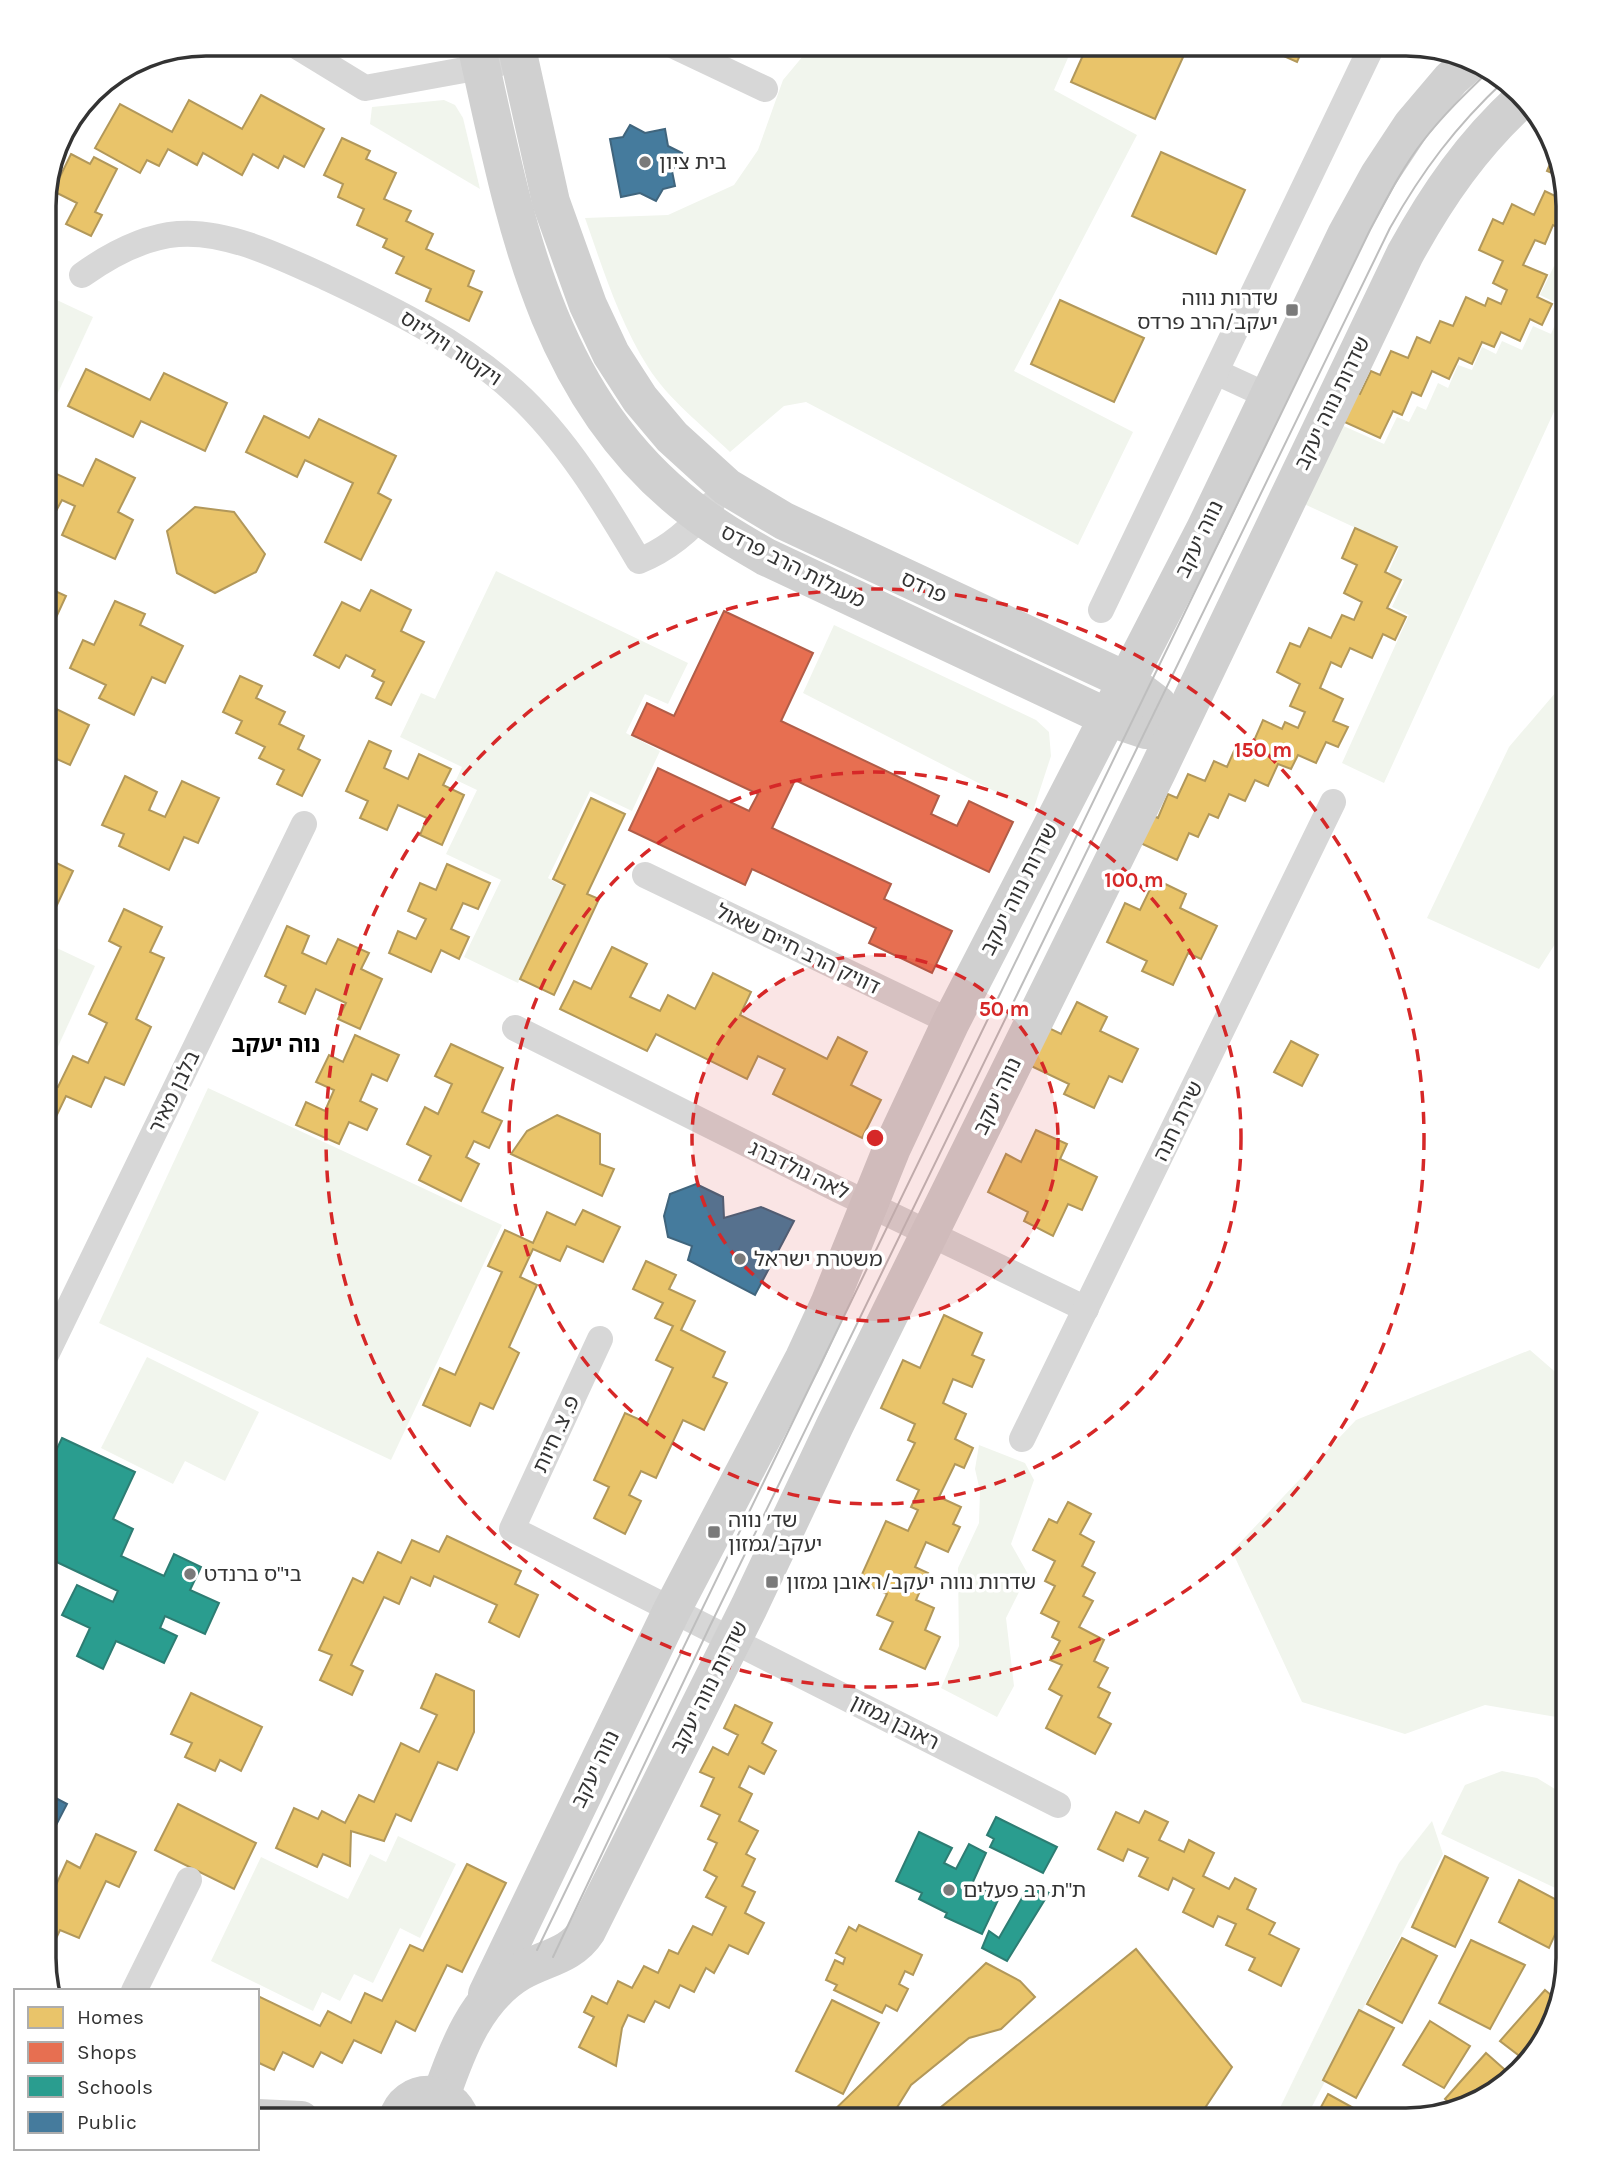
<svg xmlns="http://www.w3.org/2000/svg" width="1612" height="2164" viewBox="0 0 1612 2164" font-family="Karla,'Noto Sans Hebrew',sans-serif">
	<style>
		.green { fill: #f1f5ed }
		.homes { fill: #e9c46a; stroke: #b2985a; stroke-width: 2 }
		.shops { fill: #e76f51; stroke: #b15d48; stroke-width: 2 }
		.schools { fill: #2a9d8f; stroke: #2d7d73; stroke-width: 2 }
		.public { fill: #457b9d; stroke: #40657d; stroke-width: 2 }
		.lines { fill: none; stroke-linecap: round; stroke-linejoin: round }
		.street { stroke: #d7d7d7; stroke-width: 26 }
		.secondary { stroke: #d0d0d0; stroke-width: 38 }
		.tram { stroke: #bebebe; stroke-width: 2 }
		.ring { fill: none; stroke: #d62828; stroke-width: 3.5; stroke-dasharray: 12 9 }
		.poi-dot { fill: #7a7a7a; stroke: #fff; stroke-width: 2.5 }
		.labels { text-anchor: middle; stroke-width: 7; stroke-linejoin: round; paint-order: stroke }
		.poi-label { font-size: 21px; fill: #333; stroke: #fff; text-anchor: start }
		.street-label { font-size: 21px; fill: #333; stroke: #fff }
		.neighbourhood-label { font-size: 23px; font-weight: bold; fill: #000; stroke: #fff }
		.rim { fill: none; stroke: #333; stroke-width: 3.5 }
		.centre { fill: #d62828; stroke: #fff; stroke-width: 3.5 }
		.ring-label { font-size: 21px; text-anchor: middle; font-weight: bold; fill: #d62828; stroke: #fff; stroke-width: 7; stroke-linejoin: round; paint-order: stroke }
	</style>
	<rect width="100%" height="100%" fill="#fff"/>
	<g class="green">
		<path d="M813,44H1074L1054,90L1137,135L1014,371L1133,432L1078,545L806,402L784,406L730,452C703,426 668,399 648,367C619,321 603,269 585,218L668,215L734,185L758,150L783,80Z"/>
		<polygon points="444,100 455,105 463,118 480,189 370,124 372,107"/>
		<polygon points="1554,266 1568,272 1568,381 1384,783 1342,763 1409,615 1392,607 1404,581 1388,573 1399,548 1302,503 1339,424 1384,444 1397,417 1409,422 1417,406 1426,410 1438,383 1448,388 1458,365 1472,370 1482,347 1496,354 1502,341 1522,350 1533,326 1551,334 1563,306 1540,295"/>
		<polygon points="44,294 93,317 44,423"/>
		<polygon points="496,571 688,663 668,704 645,694 626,733 660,751 632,811 590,791 548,878 564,887 518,983 464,957 501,880 446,854 477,790 456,780 462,767 400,737 421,693 435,699"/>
		<polygon points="834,625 1036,720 1049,732 1051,756 1033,811 803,693"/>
		<polygon points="1568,678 1568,924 1539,969 1427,918 1509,747"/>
		<polygon points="44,942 95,966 50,1064 44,1061"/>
		<polygon points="208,1088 502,1225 391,1460 99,1323"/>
		<polygon points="1530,1350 1568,1383 1568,1719 1485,1705 1405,1734 1302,1702 1232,1551 1356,1420"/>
		<polygon points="147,1357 259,1412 225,1481 185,1461 173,1484 101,1448"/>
		<polygon points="979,1445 1025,1463 1034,1480 1011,1544 1028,1574 1006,1618 1014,1686 997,1717 941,1688 959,1646 958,1568 979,1523 980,1491 975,1469"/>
		<polygon points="1502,1771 1537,1778 1568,1797 1568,1894 1441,1834 1465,1785"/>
		<polygon points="1432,1821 1443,1854 1305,2120 1274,2120 1399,1863"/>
		<polygon points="398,1836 456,1864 420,1938 400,1928 373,1983 354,1974 340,2001 322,1992 313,2011 211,1961 261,1857 348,1899 370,1854 386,1862"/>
	</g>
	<g class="homes">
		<polygon points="1088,44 1160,44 1184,55 1155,119 1071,82"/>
		<polygon points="1257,44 1305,44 1297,62"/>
		<polygon points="261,95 324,129 304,167 284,156 278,168 253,154 242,175 203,153 197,165 168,149 159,166 147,160 140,173 95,148 120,104 172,132 189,100 242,129"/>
		<polygon points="342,138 370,151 366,159 396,173 384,199 411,211 406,221 433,234 426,249 474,271 468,286 482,292 469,321 426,301 431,289 396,273 404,257 383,247 387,239 357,225 364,209 338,197 343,184 324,175"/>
		<polygon points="1161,152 1245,190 1216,254 1132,216"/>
		<polygon points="71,154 90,164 94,157 117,169 95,212 102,215 91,236 66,224 77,203 53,191"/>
		<polygon points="1553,157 1559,176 1547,171"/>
		<polygon points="1562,186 1568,206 1568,232 1553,225 1545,244 1535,240 1523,265 1547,275 1537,297 1552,304 1542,325 1530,319 1520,341 1501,332 1494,347 1482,342 1472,364 1459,358 1449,379 1432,371 1421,396 1412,392 1402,415 1393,411 1380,438 1338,419 1352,390 1360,394 1371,371 1380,375 1391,351 1408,358 1417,337 1430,343 1440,321 1453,326 1466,297 1485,306 1488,298 1501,304 1507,290 1493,283 1503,261 1479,250 1493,219 1503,224 1512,204 1534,215 1545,191 1557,197"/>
		<polygon points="1060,300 1144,338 1114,402 1031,364"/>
		<polygon points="86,369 150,400 164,373 227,403 205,451 141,421 133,437 68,406"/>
		<polygon points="264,416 309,438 319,419 396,456 378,493 391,500 361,560 325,542 353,483 305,460 297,477 246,452"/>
		<polygon points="96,459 135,478 118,512 133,520 115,559 62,535 75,506 62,500 55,513 44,508 44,484 50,471 83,486"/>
		<polygon points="195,507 234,512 265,554 256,572 215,593 177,573 167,531"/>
		<polygon points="1355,528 1397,547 1385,572 1401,580 1387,608 1406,617 1395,640 1383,634 1372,658 1350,648 1341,667 1331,662 1320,688 1343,699 1333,721 1348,727 1338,747 1326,742 1316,763 1298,755 1291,769 1278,764 1268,786 1255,780 1245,801 1229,794 1218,818 1209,814 1198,837 1189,833 1177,860 1136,841 1148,814 1158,818 1168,794 1177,798 1188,774 1205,781 1214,761 1227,767 1237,744 1250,750 1263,720 1282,729 1285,722 1298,728 1305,712 1290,706 1300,684 1277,672 1290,643 1300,647 1309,628 1331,638 1342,615 1354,620 1362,602 1344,593 1357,565 1342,558"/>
		<polygon points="44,586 66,596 48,635 44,633"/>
		<polygon points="371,590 411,610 401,631 424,642 391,705 376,698 384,682 372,676 375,670 346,655 339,668 314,655 342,602 360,611"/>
		<polygon points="115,601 145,614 140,625 183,646 165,683 152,677 134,715 99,698 106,685 70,668 83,640 94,645"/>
		<polygon points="240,676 262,686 256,698 285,712 279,724 304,736 298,749 320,760 302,796 277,784 284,770 259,758 265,747 236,733 242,721 223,712"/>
		<polygon points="44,690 51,693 46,704 89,725 70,765 57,759 44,787"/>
		<polygon points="369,741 391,751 384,768 408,779 419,754 451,769 443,785 464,795 442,845 420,835 427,818 398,805 387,830 360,818 368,801 346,791"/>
		<polygon points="125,776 157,792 149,810 165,817 182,781 219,798 198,843 184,837 169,870 119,846 124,834 102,825"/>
		<polygon points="591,798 625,814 587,894 599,899 554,995 520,979 565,885 553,879"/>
		<polygon points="44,857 73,871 49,922 44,920"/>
		<polygon points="447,864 490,883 478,909 463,903 451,929 469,937 459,959 441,950 431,972 389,953 398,931 416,939 426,919 408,911 420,883 436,890"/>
		<polygon points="1155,879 1186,894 1180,908 1217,926 1201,959 1188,953 1173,985 1142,971 1147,961 1107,942 1125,903 1140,910"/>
		<polygon points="124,909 162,927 150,952 164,958 136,1019 151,1027 124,1085 105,1077 91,1107 66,1096 53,1123 44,1119 44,1080 58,1087 73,1056 88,1063 107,1023 89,1014 121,947 109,941"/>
		<polygon points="287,926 309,936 302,953 326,964 338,939 369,953 361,969 382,979 360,1029 338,1019 346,1003 316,989 305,1014 279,1002 286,986 265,976"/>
		<polygon points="612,947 647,964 630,997 660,1011 668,995 695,1009 713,973 751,992 740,1015 827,1059 838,1037 867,1052 851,1085 881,1100 862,1138 773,1094 785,1069 758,1056 747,1079 656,1034 647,1051 560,1009 574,981 591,989"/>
		<polygon points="1077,1002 1107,1017 1100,1031 1138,1049 1122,1082 1109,1076 1094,1108 1064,1094 1069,1084 1029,1065 1047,1027 1061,1034"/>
		<polygon points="355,1035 399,1055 387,1081 372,1074 360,1101 377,1109 367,1130 349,1122 339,1144 296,1125 306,1102 325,1111 334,1090 316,1082 329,1055 343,1062"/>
		<polygon points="1291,1041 1318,1055 1302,1086 1274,1072"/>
		<polygon points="451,1044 503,1068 482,1112 502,1121 489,1148 474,1141 466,1157 479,1164 461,1201 419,1180 431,1156 407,1144 425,1107 438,1114 452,1084 435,1076"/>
		<polygon points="557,1115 600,1134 600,1164 614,1169 602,1196 511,1154 527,1131"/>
		<polygon points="1036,1130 1067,1144 1060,1159 1097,1177 1082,1210 1068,1204 1053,1236 1024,1221 1028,1212 988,1192 1006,1154 1021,1162"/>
		<polygon points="583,1210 620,1227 603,1262 567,1246 560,1261 533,1249 520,1277 537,1285 509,1347 519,1353 493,1409 480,1403 470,1426 423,1405 440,1368 455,1375 502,1272 488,1266 505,1230 533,1243 547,1212 575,1225"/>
		<polygon points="646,1261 676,1275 669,1289 695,1301 681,1330 725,1352 713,1377 727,1383 704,1430 683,1420 656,1478 641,1471 629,1495 641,1501 625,1534 594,1518 609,1487 594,1480 625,1413 647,1423 673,1368 656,1360 673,1326 655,1318 663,1303 633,1289"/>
		<polygon points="944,1315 982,1333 972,1355 984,1360 972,1387 953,1379 943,1403 966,1414 955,1439 973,1448 964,1468 955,1464 939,1497 961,1507 953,1524 960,1527 948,1552 926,1542 915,1567 928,1573 916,1600 934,1608 925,1630 940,1637 925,1669 880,1649 893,1622 877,1615 887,1594 859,1581 886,1521 908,1531 918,1510 911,1507 919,1490 897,1480 915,1443 908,1440 915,1424 881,1408 903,1360 920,1368"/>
		<polygon points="1068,1502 1091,1514 1080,1534 1094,1542 1082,1566 1095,1573 1083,1596 1093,1601 1079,1627 1104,1640 1094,1661 1108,1668 1098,1687 1110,1693 1098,1717 1111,1724 1095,1754 1046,1728 1062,1696 1049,1689 1062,1665 1050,1660 1060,1641 1052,1637 1059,1622 1041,1613 1055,1586 1045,1581 1055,1561 1033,1550 1049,1519 1057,1523"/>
		<polygon points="447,1536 521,1571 515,1584 538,1595 519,1637 489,1622 497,1605 434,1576 430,1586 411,1577 399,1604 384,1597 351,1665 363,1671 352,1695 320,1680 332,1655 319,1650 353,1578 363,1583 378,1552 401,1563 412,1540 439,1552"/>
		<polygon points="436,1674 474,1691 474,1732 457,1770 438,1762 411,1821 396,1814 384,1841 351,1831 350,1866 323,1854 317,1867 276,1848 294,1808 318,1819 322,1811 345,1823 359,1795 374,1802 401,1743 419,1752 437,1715 421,1708"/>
		<polygon points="191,1693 262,1727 241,1771 220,1760 215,1771 185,1757 192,1743 171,1734"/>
		<polygon points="735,1705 772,1723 762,1743 776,1751 764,1774 749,1766 739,1787 752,1794 739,1821 758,1831 746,1854 755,1859 742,1886 755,1892 745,1913 764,1923 748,1954 729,1945 714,1973 706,1968 694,1992 680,1985 669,2008 655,2001 644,2022 628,2015 622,2028 616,2066 579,2047 594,2017 584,2012 592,1996 607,2004 618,1981 632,1988 644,1966 658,1973 669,1950 678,1954 693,1926 712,1935 726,1907 706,1897 717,1877 704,1870 717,1843 708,1839 720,1815 701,1806 714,1778 700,1772 713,1747 728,1755 738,1735 724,1728"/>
		<polygon points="178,1804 256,1843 234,1889 155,1850"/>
		<polygon points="1145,1811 1168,1822 1159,1840 1184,1852 1189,1840 1214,1853 1203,1876 1229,1889 1235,1878 1256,1889 1247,1909 1275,1923 1269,1934 1299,1949 1281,1986 1249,1970 1255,1958 1226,1945 1236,1924 1218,1916 1213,1927 1183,1912 1194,1889 1173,1878 1168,1890 1139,1876 1148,1858 1128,1849 1123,1861 1098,1849 1116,1812 1139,1823"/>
		<polygon points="96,1834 136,1852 119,1887 106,1881 79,1938 60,1930 45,1962 44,1911 67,1861 80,1868"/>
		<polygon points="1445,1856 1488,1878 1455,1947 1412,1927"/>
		<polygon points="467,1864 506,1883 462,1972 447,1965 415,2031 396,2021 381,2053 354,2040 342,2063 321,2052 313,2067 283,2052 274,2070 257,2062 258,1996 320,2026 328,2011 351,2023 365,1993 382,2001 410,1945 423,1951"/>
		<polygon points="1519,1880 1568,1906 1549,1948 1499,1922"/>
		<polygon points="859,1925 922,1955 913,1975 905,1971 899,1984 908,1989 897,2011 886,2005 882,2013 834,1990 837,1985 826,1980 835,1960 843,1964 845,1958 836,1953 849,1927 856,1931"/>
		<polygon points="1402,1938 1437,1956 1402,2023 1367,2004"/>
		<polygon points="1471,1940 1525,1965 1490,2029 1439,2003"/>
		<polygon points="1136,1949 1232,2067 1197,2120 925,2120"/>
		<polygon points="986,1963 1020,1981 1035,1997 1001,2029 969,2038 911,2085 896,2109 881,2120 831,2120 828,2116"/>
		<polygon points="1545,1990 1557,2000 1547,2039 1526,2061 1500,2041"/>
		<polygon points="832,2000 879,2023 843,2094 796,2071"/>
		<polygon points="1359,2010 1394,2028 1356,2098 1323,2080"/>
		<polygon points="1430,2021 1470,2046 1444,2088 1403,2065"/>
		<polygon points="1486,2053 1512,2076 1496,2093 1453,2106 1445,2099"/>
		<polygon points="1328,2094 1370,2117 1368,2120 1314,2120"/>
		<polygon points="778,2114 812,2118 812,2120 777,2120"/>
	</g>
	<polygon class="shops" points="724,611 813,653 781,721 939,796 931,814 957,826 969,801 1013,822 989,872 795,780 772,828 891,884 884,899 952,931 932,973 869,943 876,928 752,869 745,885 629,830 658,768 749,811 758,794 632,735 647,703 674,716"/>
	<g class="schools">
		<polygon points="62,1438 135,1472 113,1519 133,1529 121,1556 164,1576 174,1554 201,1567 190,1590 219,1603 205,1634 165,1616 160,1628 177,1636 164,1663 116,1641 103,1669 77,1656 90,1628 62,1615 77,1585 113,1602 118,1591 44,1556 44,1476"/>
		<polygon points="996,1817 1057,1847 1043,1873 990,1847 994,1839 987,1835"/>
		<polygon points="919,1832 952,1848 944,1863 956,1869 969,1844 986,1853 972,1884 999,1898 982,1934 945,1917 947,1913 919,1899 922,1893 896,1881"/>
		<polygon points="1030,1884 1049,1893 1007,1961 982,1948 989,1931 999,1938"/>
	</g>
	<g class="public">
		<polygon points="630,125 645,133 665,129 668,146 682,153 672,171 675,186 663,189 656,201 640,193 621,197 610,139 623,137"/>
		<polygon points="696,1184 723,1197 724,1218 761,1207 794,1221 755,1295 688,1260 692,1246 668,1237 664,1216 670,1194"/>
		<polygon points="44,1777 54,1783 48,1794 67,1804 52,1833 44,1829"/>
	</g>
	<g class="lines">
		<g class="street">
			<polyline points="293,44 365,88 497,64"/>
			<polyline points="670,44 765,89"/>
			<path d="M82,275C110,255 142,237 178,234C228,230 285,259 329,279C395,310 460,342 514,391C566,438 604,502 639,561C669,549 692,529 712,504"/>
			<polyline points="1216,372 1268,396"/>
			<polyline points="1101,610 1373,44"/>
			<polyline points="645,875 951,1022"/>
			<polyline points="515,1028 839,1190 1086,1309"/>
			<polyline points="600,1339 512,1529 1058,1805"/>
			<polyline points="44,1359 304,824"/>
			<polyline points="1022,1439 1333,802"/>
			<polyline points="134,1991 189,1880"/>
		</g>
		<g class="secondary">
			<path d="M476,44C514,214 543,394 690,508C714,527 740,542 766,557L1107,717L1146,730L1176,731"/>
			<polyline points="516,44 551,202 588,305 611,354 640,399 672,437 727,487 784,521 1125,680 1158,705 1176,731"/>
			<polyline points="487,1994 672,1610 804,1358 829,1304 892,1148 951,1022 1205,529 1346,235 1379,175 1412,125 1451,79 1471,61"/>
			<path d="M441,2096C457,2050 476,1998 520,1972C544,1958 571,1956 587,1931L749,1607L835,1425L1157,772L1405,254C1438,194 1472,145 1522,99"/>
			<polyline points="257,2118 301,2120"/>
			<path d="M397,2120C406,2086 451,2087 461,2120"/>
		</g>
		<g class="tram">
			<path d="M537,1950L1370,230C1386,200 1402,168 1423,141C1443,115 1467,92 1491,69"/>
			<path d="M553,1957L709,1628L1390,228C1422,171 1456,126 1504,81"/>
		</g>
	</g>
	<circle cx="875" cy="1138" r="183" fill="#d62828" fill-opacity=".12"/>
	<g class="ring">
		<circle cx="875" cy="1138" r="183"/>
		<circle cx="875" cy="1138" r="366"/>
		<circle cx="875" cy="1138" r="549"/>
	</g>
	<g class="poi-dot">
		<circle cx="645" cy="162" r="7"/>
		<rect x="1285" y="303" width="14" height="14" rx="3.5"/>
		<circle cx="740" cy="1259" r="7"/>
		<rect x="707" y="1525" width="14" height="14" rx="3.5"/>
		<circle cx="190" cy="1574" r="7"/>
		<rect x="765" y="1575" width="14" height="14" rx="3.5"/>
		<circle cx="949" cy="1890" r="7"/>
	</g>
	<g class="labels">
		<g class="poi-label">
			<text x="659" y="169">בית ציון</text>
			<text x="1278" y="305" text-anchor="end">שדרות נווה<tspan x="1278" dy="24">יעקב/הרב פרדס</tspan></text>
			<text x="754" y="1266">משטרת ישראל</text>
			<text x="728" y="1527">שד׳ נווה<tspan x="728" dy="24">יעקב/גמזון</tspan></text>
			<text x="204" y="1581">בי"ס ברנדט</text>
			<text x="786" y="1589">שדרות נווה יעקב/ראובן גמזון</text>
			<text x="963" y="1897">ת"ת רב פעלים</text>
		</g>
		<g class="street-label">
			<text transform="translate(451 348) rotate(34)" y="7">ויקטור ויוליוס</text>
			<text transform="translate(1332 403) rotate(-64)" y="7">שדרות נווה יעקב</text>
			<text transform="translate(1199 539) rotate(-64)" y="7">נווה יעקב</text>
			<text transform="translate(793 566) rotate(27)" y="7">מעגלות הרב פרדס</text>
			<text transform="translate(924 587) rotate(25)" y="7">פרדס</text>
			<text transform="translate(1019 889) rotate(-63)" y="7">שדרות נווה יעקב</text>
			<text transform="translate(798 949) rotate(26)" y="7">דוויק הרב חיים שאול</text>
			<text transform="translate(174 1092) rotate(-64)" y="7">בלבן מאיר</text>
			<text transform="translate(997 1096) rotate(-64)" y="7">נווה יעקב</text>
			<text transform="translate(1178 1121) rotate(-64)" y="7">שירת חנה</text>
			<text transform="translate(799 1170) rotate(26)" y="7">לאה גולדברג</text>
			<text transform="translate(556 1434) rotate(-65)" y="7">פ. צ. חיות</text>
			<text transform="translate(709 1687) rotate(-63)" y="7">שדרות נווה יעקב</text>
			<text transform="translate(895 1722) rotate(27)" y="7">ראובן גמזון</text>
			<text transform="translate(595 1769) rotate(-64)" y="7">נווה יעקב</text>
		</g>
		<g class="neighbourhood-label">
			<text x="276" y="1052">נוה יעקב</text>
		</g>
	</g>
	<path d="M0 0H1612V2164H0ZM206 56H1406A150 150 0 0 1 1556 206V1958A150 150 0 0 1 1406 2108H206A150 150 0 0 1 56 1958V206A150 150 0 0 1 206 56Z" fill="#fff" fill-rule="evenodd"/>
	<path class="rim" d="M206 56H1406A150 150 0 0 1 1556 206V1958A150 150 0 0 1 1406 2108H206A150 150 0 0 1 56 1958V206A150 150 0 0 1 206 56Z"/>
	<circle cx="875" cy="1138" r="10" class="centre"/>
	<g class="ring-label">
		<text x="1263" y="757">150 m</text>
		<text x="1134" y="887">100 m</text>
		<text x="1004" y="1016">50 m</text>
	</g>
	<rect x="14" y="1989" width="245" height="161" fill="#ffffff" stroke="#adadad" stroke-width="2"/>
	<rect x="28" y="2007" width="35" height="21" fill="#e9c46a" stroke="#adadad" stroke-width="2"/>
	<text x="77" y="2024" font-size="21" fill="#333333">Homes</text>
	<rect x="28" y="2042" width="35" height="21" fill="#e76f51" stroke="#adadad" stroke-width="2"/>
	<text x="77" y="2059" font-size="21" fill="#333333">Shops</text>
	<rect x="28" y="2076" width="35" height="21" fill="#2a9d8f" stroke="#adadad" stroke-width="2"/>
	<text x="77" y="2094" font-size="21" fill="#333333">Schools</text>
	<rect x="28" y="2112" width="35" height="21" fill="#457b9d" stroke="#adadad" stroke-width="2"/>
	<text x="77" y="2129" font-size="21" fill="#333333">Public</text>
</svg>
